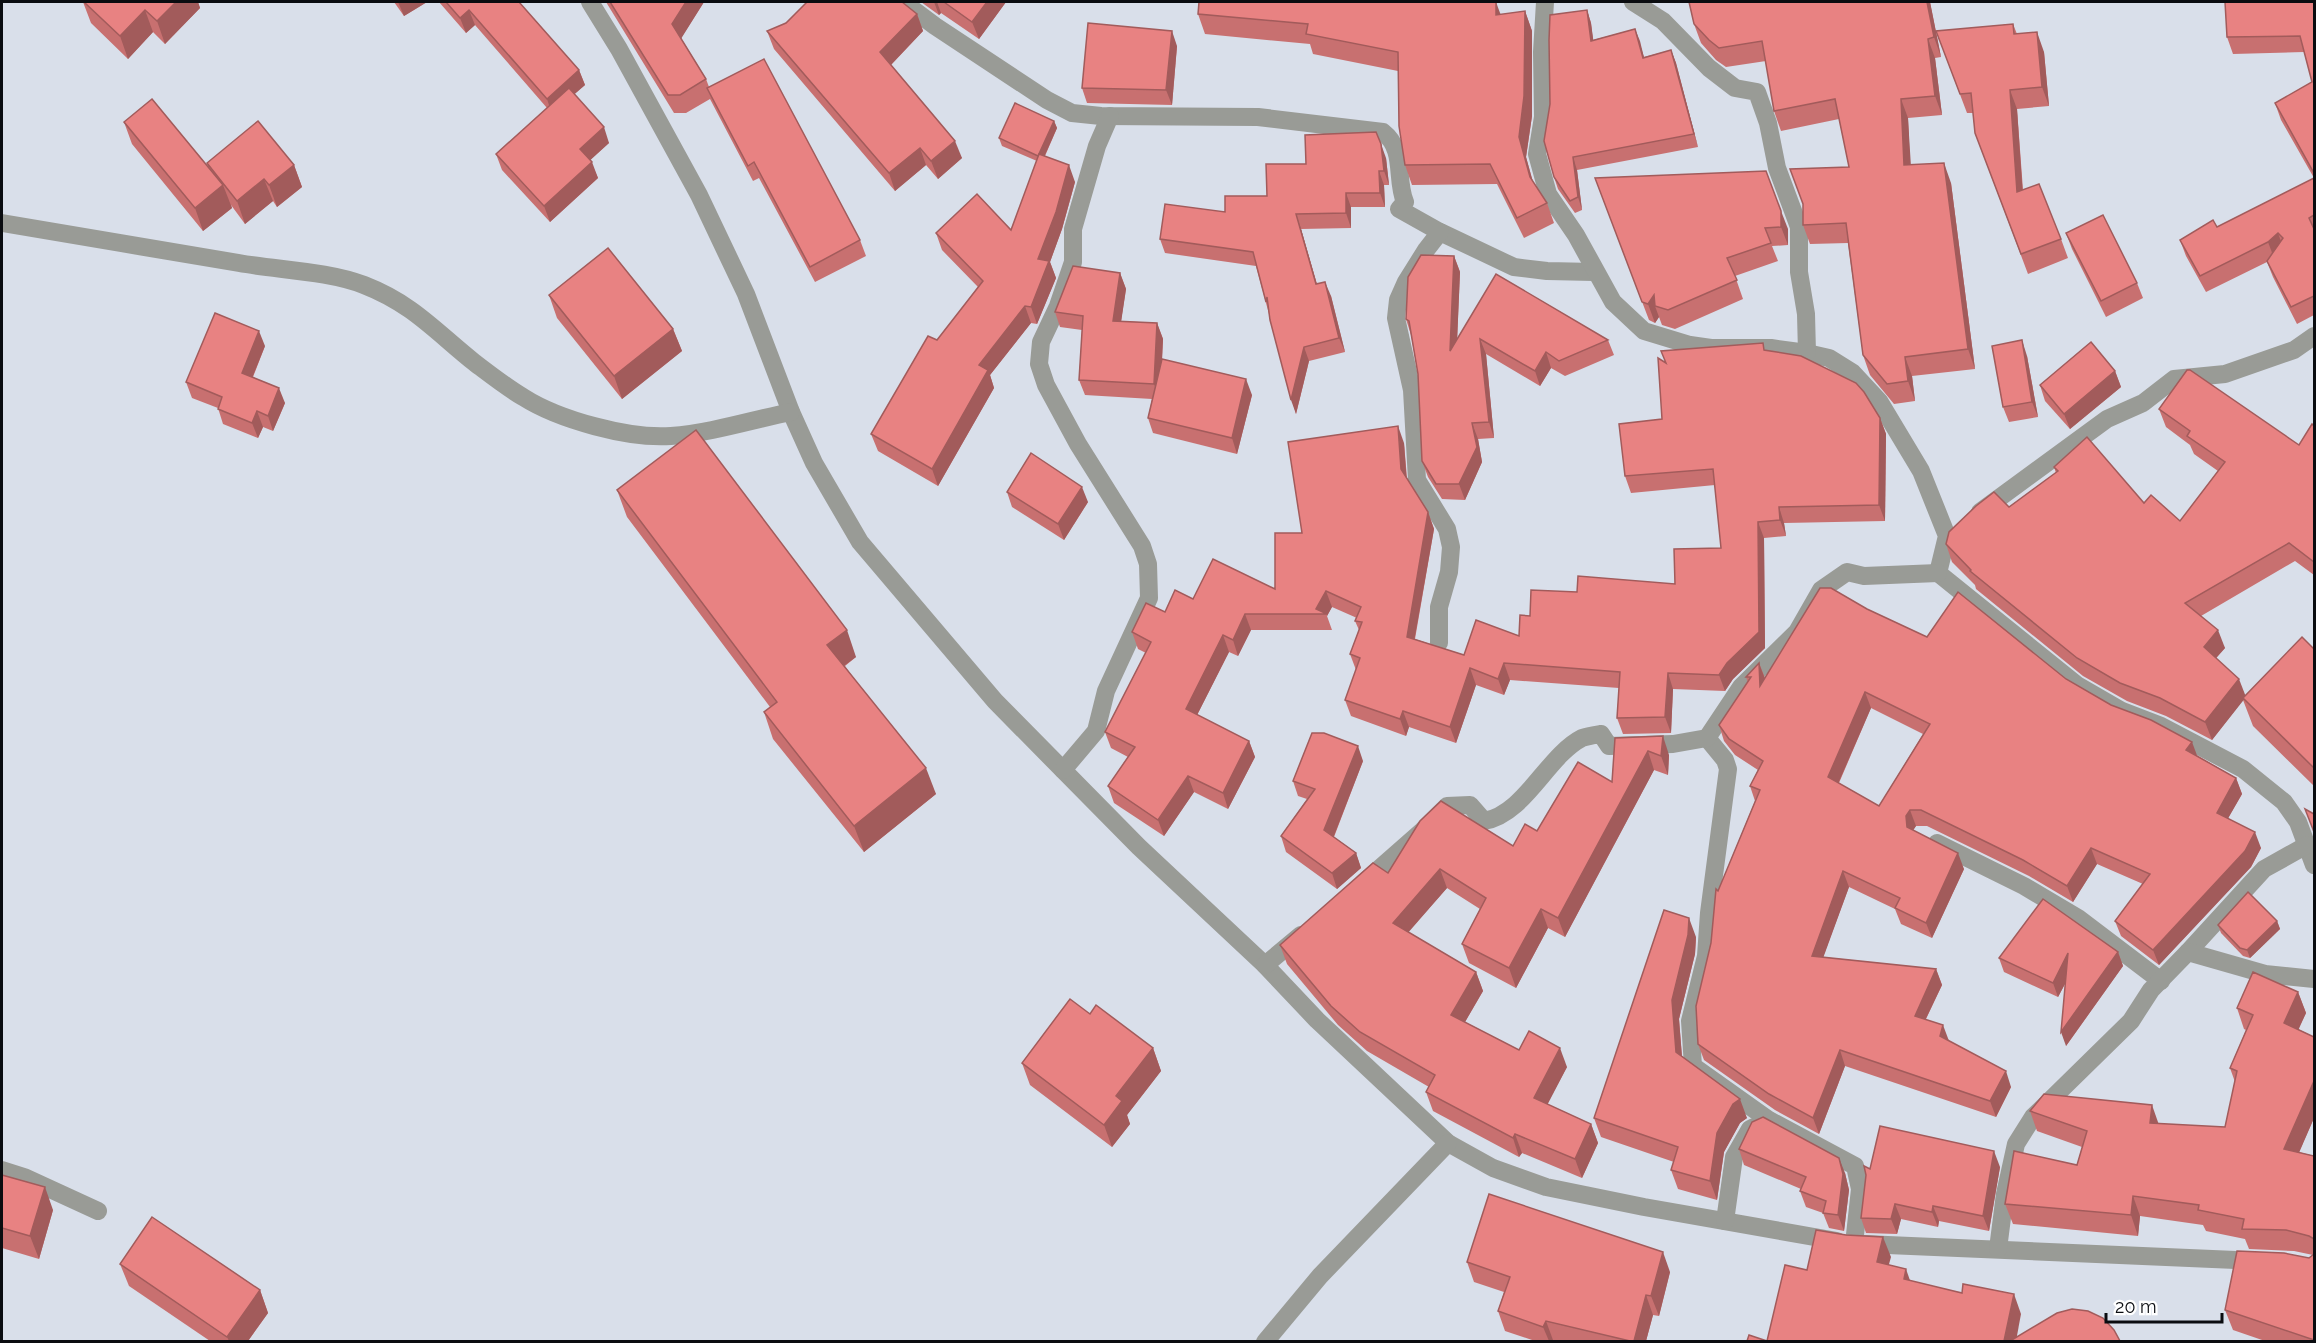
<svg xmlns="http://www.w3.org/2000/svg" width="2316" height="1343" viewBox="0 0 2316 1343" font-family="Raleway,sans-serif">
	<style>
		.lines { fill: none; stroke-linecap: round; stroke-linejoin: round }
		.minor { stroke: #999b96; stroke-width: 18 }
		.wall { fill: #c87070; fill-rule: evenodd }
		.shaded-wall { fill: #a25b5b }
		.building { fill: #e88282; stroke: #a25b5b; stroke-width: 1.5; fill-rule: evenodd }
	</style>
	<rect width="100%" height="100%" fill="#d9dfea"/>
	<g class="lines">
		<g class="minor">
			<polyline points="590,2 619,49 699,195 746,294 791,412 814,463 860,542 995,701 1139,847 1265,965 1317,1020 1448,1143 1493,1168 1546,1187 1644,1207 1837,1241"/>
			<path d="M903,2L935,26L1047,100L1072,113L1101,116L1258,117L1383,132C1406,150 1395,178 1405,202L1399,209L1440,232L1514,267L1547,271L1594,272"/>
			<polyline points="1545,2 1542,52 1543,117 1537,154 1548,194 1576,235 1613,302 1644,331 1690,345 1711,348 1771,348 1807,353 1829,358 1853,373 1879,401 1921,471 1947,536 1938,573 2077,685 2122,711 2161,726 2243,769 2284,802 2298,822 2314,865"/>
			<polyline points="1633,2 1663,21 1709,68 1735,88 1757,92 1768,123 1777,168 1799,227 1799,272 1806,314 1807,353"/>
			<path d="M2,223C81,236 160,250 239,263C278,270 328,271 364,285C413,304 436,332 475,363C491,375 506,387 523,397C559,420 629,439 671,436C711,433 752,420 791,412"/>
			<polyline points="1980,512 2107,419 2143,403 2174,379 2225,374 2294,350 2314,336"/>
			<polyline points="1439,643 1439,607 1449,572 1451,547 1447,529 1417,480 1412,390 1396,318 1398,300 1406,282 1426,250 1440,232"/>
			<polyline points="1707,738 1725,760 1728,769 1709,913 1706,956 1690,1021 1693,1066 1769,1120 1855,1166 1860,1189 1854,1244"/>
			<polyline points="1063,770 1096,731 1106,691 1149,598 1148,564 1142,546 1078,444 1046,385 1039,364 1041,342 1058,306 1073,262 1073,229 1097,146 1110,116"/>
			<polyline points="1937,843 2024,886 2078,918 2161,981"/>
			<path d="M1363,883L1421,832L1447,806L1470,805L1484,821C1525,814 1547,756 1582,738C1588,736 1595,735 1601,734L1609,746L1673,744L1707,738L1741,687L1797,632L1821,590L1847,572L1864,576L1938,573"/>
			<polyline points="2188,952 2264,869 2307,845"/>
			<polyline points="1265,965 1301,935"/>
			<polyline points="2,1170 24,1177 98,1211"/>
			<polyline points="1725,1221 1734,1157 1750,1129 1754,1127"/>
			<polyline points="1864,1244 2259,1261"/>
			<polyline points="1998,1249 2005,1194 2016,1144 2033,1117 2131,1021 2151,990 2188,952 2265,974 2314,979"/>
			<polyline points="1265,1342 1320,1276 1448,1143"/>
		</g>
	</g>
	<g class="wall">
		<polygon points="83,2 198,2 200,8 165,44 153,32 128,59 91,23"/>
		<polygon points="394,2 427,2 404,16"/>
		<polygon points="439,2 519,2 579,70 585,85 574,94 609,143 590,160 598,178 550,222 502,170 496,154 547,108 475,25 466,33"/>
		<polygon points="606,2 704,2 681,38 706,79 709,87 860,240 866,256 815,282 759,178 753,181 710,99 686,113 674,113"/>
		<polygon points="921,2 1006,2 979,39 941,13 939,15"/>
		<polygon points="1689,2 1930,2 1941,57 1935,58 1942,115 1908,118 1910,165 1951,183 1975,369 1912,376 1915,401 1894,404 1870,375 1863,355 1848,243 1810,244 1803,225 1849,167 1839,119 1781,131 1774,111 1766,61 1726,67 1716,60 1701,43 1694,24"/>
		<polygon points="2314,2 2314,315 2297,324 2273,277 2267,262 2206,292 2186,256 2180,240 2217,227 2314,178 2281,120 2275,103 2312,82 2304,52 2233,54 2227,37"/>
		<polygon points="1587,10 1591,23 1593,40 1635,29 1644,57 1671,50 1676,63 1698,147 1577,170 1582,210 1575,213 1558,189 1554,177"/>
		<polygon points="1525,11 1532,31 1532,116 1526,157 1533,182 1547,203 1554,223 1524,238 1497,184 1412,185 1405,165 1398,71 1313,54 1310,44 1205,34 1198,14 1501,15"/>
		<polygon points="917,14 923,31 891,65 962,158 938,179 926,165 895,191 774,49 767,31"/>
		<polygon points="2013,24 2017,34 2044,52 2049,106 2017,109 2023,190 2061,239 2068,258 2028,274 1975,133 1973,113 1967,113 1936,31"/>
		<polygon points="1177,46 1172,105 1087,103 1082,88"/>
		<polygon points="1054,121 1057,128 1045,156 1075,182 1062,229 1050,262 1056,278 1037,324 1031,323 990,375 994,388 938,486 878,451 871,434 937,340 978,287 942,250 936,233 1011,230 1037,161 1002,146 999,138"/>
		<polygon points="124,122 208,167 207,163 294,165 302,187 277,207 273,201 245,224 231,205 232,208 203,231 132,144"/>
		<polygon points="1386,158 1389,185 1384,185 1385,207 1351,207 1351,228 1301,229 1317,284 1331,296 1345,352 1309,361 1296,414 1256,266 1165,253 1160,239 1225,212 1267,196 1306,164"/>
		<polygon points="1595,178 1788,229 1788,245 1772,246 1778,261 1735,276 1743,299 1675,329 1662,325 1659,317 1655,323 1649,320"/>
		<polygon points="2066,233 2137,283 2143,298 2106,317 2072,249"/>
		<polygon points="1454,256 1460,272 1457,340 1608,340 1614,355 1565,376 1551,368 1540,386 1486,354 1494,438 1478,439 1482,462 1465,500 1442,499 1428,477 1422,461 1418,374 1411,335 1406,319"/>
		<polygon points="1120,273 1126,289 1121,321 1157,323 1163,339 1162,360 1252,395 1237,454 1153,433 1148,418 1152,399 1085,395 1079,380 1082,330 1060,327 1055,312"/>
		<polygon points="549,295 673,329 682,351 622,399 557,318"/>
		<polygon points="265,346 253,377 285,403 273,431 263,427 258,438 223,424 218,408 192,398 186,382"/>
		<polygon points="1766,351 1880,418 1886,434 1885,521 1784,523 1786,536 1764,538 1765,648 1733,679 1725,691 1673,689 1671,733 1623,734 1617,718 1619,688 1510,680 1504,695 1476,685 1456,743 1409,727 1406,736 1351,716 1345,700 1356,670 1350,654 1359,630 1355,621 1357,618 1332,607 1327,616 1332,630 1251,630 1238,656 1229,652 1197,715 1249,741 1255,757 1228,809 1194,792 1164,836 1114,803 1108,786 1128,757 1111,748 1105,732 1146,653 1138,649 1132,632 1165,612 1193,599 1275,589 1302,533 1404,443 1407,478 1428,512 1434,529 1415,639 1464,655 1519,636 1530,616 1577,592 1675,584 1721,548 1715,485 1631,493 1625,476 1662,419 1665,363"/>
		<polygon points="2027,356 2038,417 2009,422 2003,407"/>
		<polygon points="2115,371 2121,387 2070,429 2045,401 2040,385"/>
		<polygon points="2159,409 2299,445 2314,426 2314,575 2295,561 2201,616 2225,648 2216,658 2245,696 2314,649 2314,786 2253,726 2243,700 2212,740 2166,716 2127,701 2083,676 1976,589 1975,585 1952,562 1946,544 2009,507 2056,473 2054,467 2144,503 2180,521 2218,471 2194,454 2190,445 2166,427"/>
		<polygon points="617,490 856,657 845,666 936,794 864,852 773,739 764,712 770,707 627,517"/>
		<polygon points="1007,492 1088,502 1064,540 1012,507"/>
		<path d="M1867,609L1927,637L2066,679L2236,778L2242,794L2228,818L2261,848L2251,867L2159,965L2121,936L2115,921L2143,884L2097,864L2073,902L2029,876L1927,826H1916L1913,830L1964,869L1932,938L1901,924L1895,909L1849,887L1823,957L1936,969L1942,985L1926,1019L1949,1041L2011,1087L1996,1117L1845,1066L1819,1134L1775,1110L1704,1060L1698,1044L1718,891L1755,801L1750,786L1758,770L1735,755L1724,741L1719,725L1748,683L1746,677L1759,663L1765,678ZM1871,708L1923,734L1879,806L1839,783Z"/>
		<polygon points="1615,738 1669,755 1668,775 1654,770 1565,937 1548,928 1516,988 1469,963 1462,944 1480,909 1447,888 1408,932 1476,972 1483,991 1465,1022 1519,1050 1567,1067 1547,1104 1591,1124 1598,1143 1582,1178 1522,1153 1519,1157 1433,1111 1426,1092 1429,1087 1367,1051 1338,1025 1287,964 1280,945 1388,873 1513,846 1612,782"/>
		<polygon points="1363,761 1334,837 1356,853 1361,868 1337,889 1286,852 1281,836 1307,799 1298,796 1293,781"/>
		<polygon points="2277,921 2280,929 2250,958 2243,956 2221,933 2218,925"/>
		<polygon points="1696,937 1695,954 1679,1019 1682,1056 1747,1118 1740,1123 1724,1152 1717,1200 1678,1189 1671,1170 1674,1162 1601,1137 1594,1118"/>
		<polygon points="2118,952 2123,966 2066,1046 2066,982 2058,997 2004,972 1999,958"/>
		<polygon points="2298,992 2306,1013 2298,1029 2314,1037 2314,1118 2299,1152 2314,1156 2314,1341 2265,1341 2233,1330 2225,1310 2313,1255 2294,1251 2249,1249 2245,1239 2206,1231 2203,1225 2140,1216 2138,1236 2013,1224 2005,1204 2077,1165 2082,1147 2037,1131 2030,1111 2159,1124 2225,1127 2235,1082 2230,1068 2246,1030 2244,1029 2237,1008"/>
		<polygon points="1090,1014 1153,1048 1161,1071 1127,1115 1130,1124 1112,1147 1030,1085 1022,1063"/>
		<polygon points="1739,1149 1845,1173 1849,1190 1844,1231 1829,1228 1823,1213 1806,1207 1800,1191 1801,1189 1744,1165"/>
		<polygon points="2000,1167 1989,1231 1939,1221 1938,1227 1901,1219 1897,1234 1866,1233 1861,1218 1870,1169"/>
		<polygon points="2,1175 53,1210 39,1259 2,1248"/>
		<polygon points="1467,1262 1670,1272 1659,1316 1653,1315 1646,1341 1558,1341 1553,1340 1552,1341 1535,1341 1505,1331 1498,1311 1504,1292 1474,1282"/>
		<polygon points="120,1264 260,1290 268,1313 248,1341 210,1341 129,1286"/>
	</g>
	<g class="shaded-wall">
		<polygon points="176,2 198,2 200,8 165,44 157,21"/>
		<polygon points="398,2 427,2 404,16"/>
		<polygon points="686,2 704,2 679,42 672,24"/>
		<polygon points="934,2 937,2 941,13 939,15"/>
		<polygon points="987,2 1006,2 979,39 972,22"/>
		<polygon points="1496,2 1503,21 1496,15"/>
		<polygon points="1927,2 1930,2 1941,57 1934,37"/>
		<polygon points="145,10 153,32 128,59 120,36"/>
		<polygon points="469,10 475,25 466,33 460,18"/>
		<polygon points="1587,10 1591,23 1595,53 1591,41"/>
		<polygon points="1525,11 1532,31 1532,116 1526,157 1537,197 1530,177 1519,137"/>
		<polygon points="917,14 923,31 886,70 880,52"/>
		<polygon points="1635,29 1640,41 1647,70 1643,58"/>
		<polygon points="1172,31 1177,46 1172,105 1166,90"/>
		<polygon points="2037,32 2044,52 2049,106 2042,87"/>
		<polygon points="1928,39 1935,58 1942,115 1935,96"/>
		<polygon points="1671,50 1676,63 1698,147 1694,134"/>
		<polygon points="579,70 585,85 552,114 547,99"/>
		<polygon points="2010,90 2017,109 2024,212 2017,192"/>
		<polygon points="1901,99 1908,118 1912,184 1904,165"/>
		<polygon points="1054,121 1057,128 1041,164 1038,156"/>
		<polygon points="604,127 609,143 586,164 580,149"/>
		<polygon points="955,141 962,158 938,179 931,161"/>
		<polygon points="1381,144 1386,158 1389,185 1384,171"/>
		<polygon points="920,148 926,165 895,191 889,173"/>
		<polygon points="1573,157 1577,170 1582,210 1578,197"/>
		<polygon points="592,162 598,178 550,222 544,206"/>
		<polygon points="1944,163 1951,183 1975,369 1968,349"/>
		<polygon points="294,165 302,187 277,207 269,185"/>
		<polygon points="1069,165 1075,182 1062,229 1050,262 1056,278 1037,324 1031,307 1038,259"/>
		<polygon points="1379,171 1384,185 1385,207 1380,193"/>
		<polygon points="264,179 273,201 245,224 237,201"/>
		<polygon points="223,185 232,208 203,231 195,208"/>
		<polygon points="1346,193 1351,207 1351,228 1346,213"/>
		<polygon points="1781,211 1788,229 1788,245 1781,227"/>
		<polygon points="1296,214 1301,229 1321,299 1316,284"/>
		<polygon points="2278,233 2284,250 2274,258 2268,242"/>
		<polygon points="1454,256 1460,272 1456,367 1450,351"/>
		<polygon points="1120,273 1126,289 1119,336 1113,321"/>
		<polygon points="1325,282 1331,296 1345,352 1339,338"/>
		<polygon points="1654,295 1655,306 1659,317 1655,323 1648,304"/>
		<polygon points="1025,306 1031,323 990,375 994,388 938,486 932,469 979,365"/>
		<polygon points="1157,323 1163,339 1160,399 1154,384"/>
		<polygon points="673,329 682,351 622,399 614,376"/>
		<polygon points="259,331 265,346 248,388 242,373"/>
		<polygon points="1480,339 1486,354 1494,438 1489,422"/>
		<polygon points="2022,340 2027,356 2038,417 2032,402"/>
		<polygon points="1304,347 1309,361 1296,414 1291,400"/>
		<polygon points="1546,352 1551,368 1540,386 1535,371"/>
		<polygon points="1905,357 1912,376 1915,401 1908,381"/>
		<polygon points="2115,371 2121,387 2070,429 2064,414"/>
		<polygon points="1246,379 1252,395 1237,454 1232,438"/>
		<polygon points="279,388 285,403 273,431 268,416"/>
		<polygon points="257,411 263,427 258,438 252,423"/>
		<polygon points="1880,418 1886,434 1885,521 1879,505"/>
		<polygon points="1472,423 1478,439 1482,462 1465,500 1459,484"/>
		<polygon points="1398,426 1404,443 1407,485 1401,469"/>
		<polygon points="1082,487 1088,502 1064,540 1058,524"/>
		<polygon points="1779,507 1784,523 1786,536 1780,520"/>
		<polygon points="1428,512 1434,529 1412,653 1407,637"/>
		<polygon points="1758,522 1764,538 1765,648 1733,679 1725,691 1719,675"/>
		<polygon points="1326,591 1332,607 1327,616 1327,614 1316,609"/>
		<polygon points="1245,614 1251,630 1238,656 1233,640"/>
		<polygon points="847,630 856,657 837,671 827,645"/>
		<polygon points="2218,630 2225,648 2210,665 2204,647"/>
		<polygon points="1223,635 1229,652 1192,725 1186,709"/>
		<polygon points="1504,663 1510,680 1504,695 1498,679"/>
		<polygon points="1759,663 1765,679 1760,686"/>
		<polygon points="1470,668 1476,685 1456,743 1450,727"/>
		<polygon points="1668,673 1673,689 1671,733 1665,717"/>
		<polygon points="2239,679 2246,697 2212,740 2205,722"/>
		<polygon points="1865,692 1871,708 1834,793 1828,777"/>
		<polygon points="1403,711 1409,727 1406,736 1400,719"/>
		<polygon points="1663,736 1669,755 1668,775 1661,756"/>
		<polygon points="1249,741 1255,757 1228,809 1223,793"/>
		<polygon points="2192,742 2198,758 2186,750"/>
		<polygon points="1358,746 1363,761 1330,846 1324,830"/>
		<polygon points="1648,751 1654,770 1565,937 1558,918"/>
		<polygon points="926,768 936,794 864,852 854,826"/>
		<polygon points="1188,776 1194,792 1164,836 1158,820"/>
		<polygon points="2236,778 2242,794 2222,829 2217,813"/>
		<polygon points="1910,810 1916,826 1912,832 1907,827 1906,816"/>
		<polygon points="2255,832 2261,848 2251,867 2159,965 2153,950"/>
		<polygon points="2091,848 2097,864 2073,902 2067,886"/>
		<polygon points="1356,853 1361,868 1337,889 1332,873"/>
		<polygon points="1958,853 1964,869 1932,938 1926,923"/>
		<polygon points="1440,869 1447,888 1400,942 1393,923"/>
		<polygon points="1843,871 1849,887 1818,972 1812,956"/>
		<polygon points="1541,909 1548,928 1516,988 1509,968"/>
		<polygon points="1689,918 1696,937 1695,954 1679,1019 1683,1071 1676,1052 1672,1000"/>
		<polygon points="2277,921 2280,929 2250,958 2247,950"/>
		<polygon points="2118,952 2123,966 2066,1046 2061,1032"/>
		<polygon points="2068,953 2074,967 2058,997 2053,983"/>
		<polygon points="1936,969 1942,985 1920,1031 1915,1016"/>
		<polygon points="1476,972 1483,991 1458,1034 1451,1015"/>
		<polygon points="2298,992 2306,1013 2292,1044 2284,1023"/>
		<polygon points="1943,1025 1949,1041 1940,1036"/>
		<polygon points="1153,1048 1161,1071 1127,1115 1130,1124 1112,1147 1104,1125 1116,1096"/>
		<polygon points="1560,1048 1567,1067 1541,1117 1534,1098"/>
		<polygon points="1840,1050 1845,1066 1819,1134 1813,1118"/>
		<polygon points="2006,1071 2011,1087 1996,1117 1990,1101"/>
		<polygon points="2314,1081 2314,1118 2292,1169 2284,1149"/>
		<polygon points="1740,1099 1747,1118 1740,1123 1724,1152 1717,1200 1710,1181 1717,1133 1733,1104"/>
		<polygon points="2152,1105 2159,1125 2150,1123"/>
		<polygon points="1591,1124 1598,1143 1582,1178 1575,1159"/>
		<polygon points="1515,1134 1522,1153 1519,1157 1513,1138"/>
		<polygon points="1994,1151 2000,1167 1989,1231 1983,1216"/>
		<polygon points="1839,1158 1845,1173 1849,1190 1844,1231 1838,1215"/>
		<polygon points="45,1187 53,1210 39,1259 30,1236"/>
		<polygon points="2133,1196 2140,1216 2138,1236 2131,1215"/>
		<polygon points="1895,1204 1901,1219 1897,1234 1891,1219"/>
		<polygon points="1933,1206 1939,1221 1938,1227 1932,1212"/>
		<polygon points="1883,1237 1891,1257 1884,1282 1877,1262"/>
		<polygon points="1663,1252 1670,1272 1659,1316 1651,1296"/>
		<polygon points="1906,1269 1913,1289 1904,1279"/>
		<polygon points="260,1290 268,1313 248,1341 229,1341 227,1337"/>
		<polygon points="2014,1294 2021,1314 2016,1341 2004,1341"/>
		<polygon points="1646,1295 1653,1315 1646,1341 1634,1341"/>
		<polygon points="1546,1321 1553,1340 1552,1341 1549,1341 1543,1327"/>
	</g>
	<g class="building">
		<polygon points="84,2 176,2 157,21 145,10 120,36"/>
		<polygon points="446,2 519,2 579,70 547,99 469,10 460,18"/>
		<polygon points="610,2 686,2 672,24 706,79 680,95 668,95"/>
		<polygon points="807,2 902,2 917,14 880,52 955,141 931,161 920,148 889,173 767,31 786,23"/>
		<polygon points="944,2 987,2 972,22"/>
		<polygon points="1199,2 1496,2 1496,15 1525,11 1524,96 1519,137 1530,177 1547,203 1517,218 1490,164 1405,165 1399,126 1398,52 1306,34 1308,24 1198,14"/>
		<polygon points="1689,2 1927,2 1934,37 1928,39 1935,96 1901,99 1904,165 1944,163 1968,349 1905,357 1908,381 1887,384 1863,355 1846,223 1803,225 1803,204 1790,169 1849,167 1835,99 1774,111 1762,41 1719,48 1709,40 1694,24"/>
		<polygon points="2225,2 2314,2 2314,173 2275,103 2312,82 2300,36 2227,37"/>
		<polygon points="1587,10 1591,41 1635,29 1643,58 1671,50 1694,134 1573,157 1578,197 1570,201 1554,177 1544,141 1550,104 1549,40 1550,15"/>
		<polygon points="1088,23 1172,31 1166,90 1082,88"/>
		<polygon points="2013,24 2014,34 2037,32 2042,87 2010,90 2017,192 2039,184 2061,239 2021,254 1975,133 1971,93 1960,94 1936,31"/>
		<polygon points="764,59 860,240 810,267 754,162 748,166 707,88"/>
		<polygon points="569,88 604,127 580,149 592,162 544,206 496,154"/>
		<polygon points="152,99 223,185 195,208 124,122"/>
		<polygon points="1015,103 1054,121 1038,156 999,138"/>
		<polygon points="258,121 294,165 269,185 264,179 237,201 207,163"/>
		<polygon points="1376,132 1381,144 1384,171 1379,171 1380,193 1346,193 1346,213 1296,214 1316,284 1325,282 1339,338 1304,347 1291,400 1270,320 1267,297 1266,302 1253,252 1160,239 1165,204 1225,212 1225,196 1267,196 1266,164 1306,164 1305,135"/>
		<polygon points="1039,154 1069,165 1056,212 1038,259 1049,261 1031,307 1025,306 979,365 988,370 932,469 871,434 928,336 937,340 983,281 936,233 977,194 1011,230"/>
		<polygon points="1766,171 1781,211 1781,227 1765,228 1771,243 1727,258 1737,280 1668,310 1655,306 1654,295 1648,304 1642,302 1595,178"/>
		<polygon points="2314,178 2314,215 2309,218 2314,229 2314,296 2291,307 2267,261 2283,238 2278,233 2268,242 2200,276 2180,240 2213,220 2217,227"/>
		<polygon points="2103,215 2137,283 2101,301 2066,233"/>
		<polygon points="608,248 673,329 614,376 549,295"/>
		<polygon points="1421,255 1454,256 1450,351 1496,274 1608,340 1559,361 1546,352 1535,371 1480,339 1489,422 1472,423 1477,447 1459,484 1436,484 1422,461 1418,374 1409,321 1406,319 1408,277"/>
		<polygon points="1073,266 1120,273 1113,321 1157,323 1154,384 1079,380 1083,316 1055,312"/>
		<polygon points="215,313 259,331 242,373 279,388 268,416 257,411 252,423 218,409 222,397 186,382"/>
		<polygon points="2022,340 2032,402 2003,407 1992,346"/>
		<polygon points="2091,342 2115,371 2064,414 2040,385"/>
		<polygon points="1763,343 1764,350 1801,356 1856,383 1864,392 1880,418 1879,505 1779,507 1780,520 1758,522 1759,632 1727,663 1719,675 1668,673 1665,717 1617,718 1620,672 1504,663 1498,679 1470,668 1450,727 1403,711 1400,719 1345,700 1360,658 1350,654 1362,622 1355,621 1361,607 1326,591 1316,609 1327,614 1245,614 1233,640 1223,635 1186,709 1249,741 1223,793 1188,776 1158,820 1108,786 1135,747 1105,732 1151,642 1132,632 1146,603 1165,612 1175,590 1193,599 1213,559 1275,589 1275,533 1302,533 1288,442 1398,426 1401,469 1428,512 1407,637 1464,655 1476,620 1519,636 1520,615 1530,616 1531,590 1577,592 1578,576 1675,584 1674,549 1721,548 1713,469 1625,476 1619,424 1662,419 1658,358 1666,363 1661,351"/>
		<polygon points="1162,359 1246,379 1232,438 1148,418"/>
		<polygon points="2187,370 2190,370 2299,445 2312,424 2314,426 2314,562 2289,543 2185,603 2218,630 2204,647 2239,679 2205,722 2160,698 2120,683 2077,658 1970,571 1971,570 1946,544 1949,532 1976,506 1994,492 2009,507 2058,471 2054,467 2087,437 2144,503 2151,495 2180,521 2225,462 2187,436 2190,431 2159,409"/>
		<polygon points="696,430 847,630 827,645 926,768 854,826 764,712 777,702 617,490"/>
		<polygon points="1031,453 1082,487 1058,524 1007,492"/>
		<path d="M1820,588H1831L1867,609L1927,637L1958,592L2066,679L2111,705L2151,720L2192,742L2186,750L2236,778L2217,813L2255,832L2245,851L2153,950L2115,921L2150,874L2091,848L2067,886L2023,860L1921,810H1910L1906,816L1907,827L1958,853L1926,923L1895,908L1900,898L1843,871L1812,956L1936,969L1915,1016L1943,1025L1940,1036L2006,1071L1990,1101L1840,1050L1813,1118L1769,1094L1698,1044L1696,1006L1711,943L1716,889L1718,891L1760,790L1750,786L1763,761L1729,739L1719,725L1751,677H1746L1759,663L1760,686ZM1865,692L1930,724L1879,806L1828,777Z"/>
		<polygon points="2302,637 2314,649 2314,768 2243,698"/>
		<polygon points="1312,733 1324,733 1358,746 1324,830 1356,853 1332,873 1281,836 1315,789 1293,781"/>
		<polygon points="1663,736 1661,756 1648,751 1558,918 1541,909 1509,968 1462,944 1486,898 1440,869 1393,923 1476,972 1451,1015 1519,1050 1529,1031 1560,1048 1534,1098 1591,1124 1575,1159 1515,1134 1513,1138 1426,1092 1435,1075 1360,1032 1331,1006 1280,945 1373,863 1388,873 1420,821 1441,801 1513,846 1525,824 1537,831 1578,762 1612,782 1615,738"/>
		<polygon points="2305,809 2314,814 2314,832"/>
		<polygon points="2248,892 2277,921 2247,950 2240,948 2218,925"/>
		<polygon points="2043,899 2118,952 2061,1032 2068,953 2053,983 1999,958"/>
		<polygon points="1664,910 1689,918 1688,935 1672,1000 1676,1052 1740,1099 1733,1104 1717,1133 1710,1181 1671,1170 1678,1147 1594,1118"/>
		<polygon points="2253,972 2298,992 2284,1023 2314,1037 2314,1081 2284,1149 2314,1156 2314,1239 2309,1236 2286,1230 2242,1229 2244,1219 2198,1210 2199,1205 2133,1196 2131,1215 2005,1204 2014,1151 2077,1165 2087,1131 2030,1111 2044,1094 2152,1105 2150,1123 2225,1127 2237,1071 2230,1068 2253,1015 2237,1008"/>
		<polygon points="1070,999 1090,1014 1096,1005 1153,1048 1116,1096 1122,1101 1104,1125 1022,1063"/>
		<polygon points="1763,1117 1839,1158 1843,1174 1838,1215 1823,1213 1826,1201 1800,1191 1806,1177 1739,1149 1752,1122"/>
		<polygon points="1880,1126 1994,1151 1983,1216 1933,1206 1932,1212 1895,1204 1891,1219 1861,1218 1866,1175 1864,1166 1870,1169"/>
		<polygon points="2,1175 45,1187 30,1236 2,1228"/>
		<polygon points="1489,1194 1663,1252 1651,1296 1646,1295 1634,1341 1630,1341 1546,1321 1543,1327 1498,1311 1510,1277 1467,1262"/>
		<polygon points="152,1217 260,1290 227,1337 120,1264"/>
		<polygon points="1816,1230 1846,1235 1883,1237 1877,1262 1906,1269 1904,1279 1962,1293 1963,1284 2014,1294 2004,1341 1747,1341 1749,1335 1767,1341 1785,1265 1807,1270"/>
		<polygon points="2237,1251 2284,1253 2309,1258 2314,1254 2314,1340 2225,1310"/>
		<polygon points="2072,1309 2088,1311 2103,1318 2114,1330 2120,1341 2010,1341 2057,1313"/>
	</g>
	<rect width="2316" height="1343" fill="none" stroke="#0a0c10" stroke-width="6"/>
	<path d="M2106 1313v9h116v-9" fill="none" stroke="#0a0c10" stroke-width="3"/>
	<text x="2115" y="1313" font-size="18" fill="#0a0c10" stroke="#ffffff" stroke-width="4.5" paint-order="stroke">20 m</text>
</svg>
